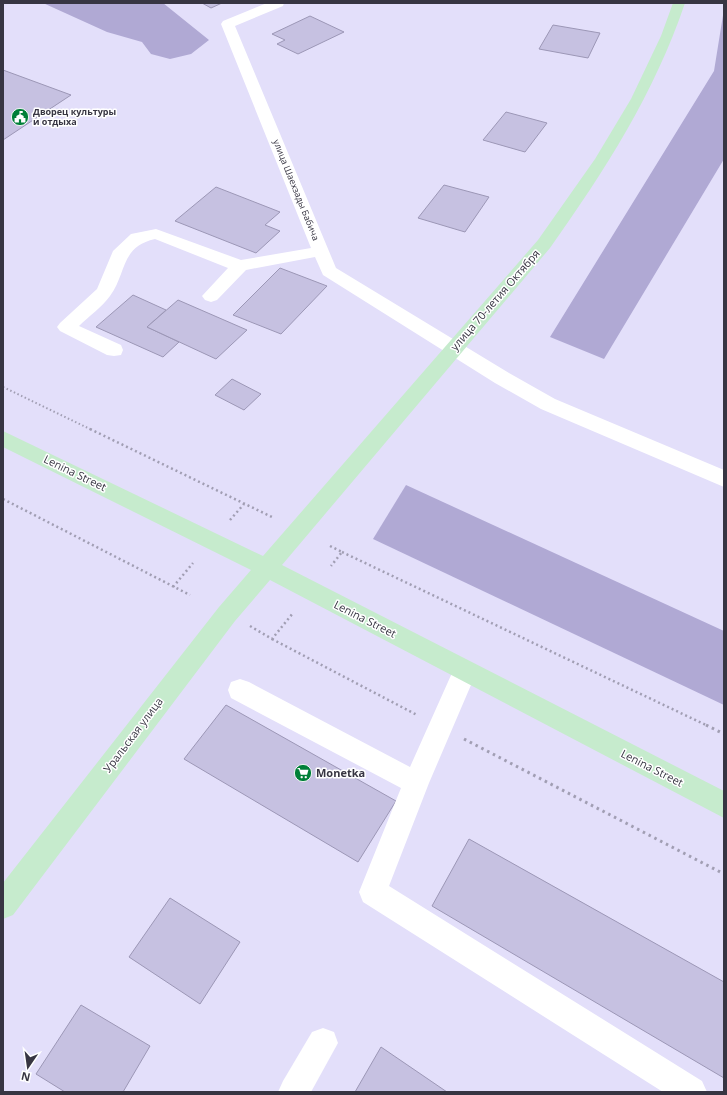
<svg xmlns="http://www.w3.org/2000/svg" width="727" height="1095" viewBox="0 0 727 1095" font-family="'Open Sans',sans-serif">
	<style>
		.green { fill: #b0a9d4 }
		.building { fill: #c6c1e1; stroke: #9c97b6 }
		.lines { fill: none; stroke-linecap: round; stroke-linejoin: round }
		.path-far2 { stroke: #a19eb3; stroke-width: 2; stroke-dasharray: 1.5 2.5; stroke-linecap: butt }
		.path-far1 { stroke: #a19eb3; stroke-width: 2.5; stroke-dasharray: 2 3; stroke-linecap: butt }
		.path { stroke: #a19eb3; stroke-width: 3; stroke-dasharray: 2.5 4; stroke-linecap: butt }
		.minor { fill: #fff; fill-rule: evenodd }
		.major { fill: #c6ebcd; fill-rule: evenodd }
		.labels { text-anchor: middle; stroke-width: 3; stroke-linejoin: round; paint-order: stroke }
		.far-poi-label { font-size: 9px; font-weight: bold; fill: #373542; stroke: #fff; text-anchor: start }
		.far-street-label { font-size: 9px; fill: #373542; stroke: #fff }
		.street-label { font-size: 11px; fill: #373542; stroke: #fff }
		.poi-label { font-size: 11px; font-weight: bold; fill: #373542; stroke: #fff; text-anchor: start }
	</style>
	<rect width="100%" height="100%" fill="#e3dffa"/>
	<g class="green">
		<polygon points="43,3 163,3 209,40 191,54 170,59 151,54 142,42 107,32"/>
		<polygon points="724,9 724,159 604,359 550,337 714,71"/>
		<polygon points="406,485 724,631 724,705 373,539"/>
	</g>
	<g class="building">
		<polygon points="202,3 222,3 211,8"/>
		<polygon points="310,16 344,32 298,54 277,44 285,40 272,34"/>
		<polygon points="553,25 600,33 588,58 539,49"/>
		<polygon points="3,70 71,95 3,140"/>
		<polygon points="506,112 547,123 525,152 483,140"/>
		<polygon points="444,185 489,197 465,232 418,218"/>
		<polygon points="216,187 280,212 265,225 280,231 256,253 175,221"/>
		<polygon points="280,268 327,286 281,334 233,315"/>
		<polygon points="133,295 166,310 147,327 179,342 163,357 96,327"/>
		<polygon points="178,300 247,330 216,359 147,327"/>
		<polygon points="232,379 261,394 244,410 215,395"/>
		<polygon points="226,705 396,801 358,862 184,759"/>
		<polygon points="469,839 724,982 724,1078 432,906"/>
		<polygon points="170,898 240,942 200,1004 129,957"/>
		<polygon points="81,1005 150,1046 123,1092 65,1092 36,1074"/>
		<polygon points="381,1047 447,1092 355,1092"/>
	</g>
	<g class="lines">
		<polyline class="path-far2" points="3,387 92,430"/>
		<g class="path-far1">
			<polyline points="90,429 274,518"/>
			<polyline points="3,499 190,595"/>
			<polyline points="230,520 244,504"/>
			<polyline points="330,546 342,552 331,566"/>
			<polyline points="342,552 708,726"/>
			<polyline points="173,587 193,563"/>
			<polyline points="250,626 272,639 293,613"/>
			<polyline points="272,639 417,715"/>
		</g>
		<g class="path">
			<polyline points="706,725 724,734"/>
			<polyline points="464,739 724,874"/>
		</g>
		<g class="minor">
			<path d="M267,3H284L283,6L235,26L336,268L509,373L555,399L724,470V487L541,409L495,383L323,275L315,257L246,270L217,300L211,302L205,300L202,296L228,268L155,239C120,247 127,273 110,296C102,307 89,316 79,326L121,345L123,350L121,355L114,356L107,355L60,331L57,327L60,323L97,289L113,251L131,234L156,229L241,260L311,248L221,24L223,21Z"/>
			<polygon points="465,661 474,664 477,671 429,783 389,886 702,1081 707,1092 663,1092 363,902 359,892 401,788 231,698 228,690 231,682 240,679 249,682 410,767 456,664"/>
			<polygon points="323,1028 334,1032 338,1043 311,1092 278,1092 283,1081 312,1032"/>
		</g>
		<path class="major" d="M673,3H685C654,94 606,169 550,248L282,565L724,791V818L270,580L235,621L13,915L3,919V883L219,607L251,570L3,447V431L263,556L538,240L595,159L631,99L661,36Z"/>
	</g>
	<defs>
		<symbol id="civic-disc" viewBox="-11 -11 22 22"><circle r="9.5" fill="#007f38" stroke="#fff"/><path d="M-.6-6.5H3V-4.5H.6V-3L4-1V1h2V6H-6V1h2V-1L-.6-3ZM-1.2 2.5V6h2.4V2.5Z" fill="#fff"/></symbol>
		<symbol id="supermarket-disc" viewBox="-11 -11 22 22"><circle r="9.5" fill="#007f38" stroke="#fff"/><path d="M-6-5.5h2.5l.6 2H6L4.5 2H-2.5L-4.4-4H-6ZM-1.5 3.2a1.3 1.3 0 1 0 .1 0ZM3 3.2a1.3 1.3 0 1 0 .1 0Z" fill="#fff"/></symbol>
	</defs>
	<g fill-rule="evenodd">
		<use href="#civic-disc" x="10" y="107" width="20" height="20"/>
		<use href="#supermarket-disc" x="293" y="763" width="20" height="20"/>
	</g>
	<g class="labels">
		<g class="far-poi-label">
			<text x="33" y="115">Дворец культуры<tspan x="33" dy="10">и отдыха</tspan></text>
		</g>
		<g class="far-street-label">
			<text transform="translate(296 190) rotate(68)" y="3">улица Шаехзады Бабича</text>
		</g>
		<g class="street-label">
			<text transform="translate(495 300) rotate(-49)" y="4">улица 70-летия Октября</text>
			<text transform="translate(75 473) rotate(26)" y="4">Lenina Street</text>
			<text transform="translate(365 619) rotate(27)" y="4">Lenina Street</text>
			<text transform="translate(133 735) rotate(-53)" y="4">Уральская улица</text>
			<text transform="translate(652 768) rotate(27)" y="4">Lenina Street</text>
		</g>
		<g class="poi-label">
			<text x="316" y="777">Monetka</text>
		</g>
	</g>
	<rect width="727" height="1095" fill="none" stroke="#373542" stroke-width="8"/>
	<g transform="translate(28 1067) rotate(193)" stroke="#ffffff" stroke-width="3" paint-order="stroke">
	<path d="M0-3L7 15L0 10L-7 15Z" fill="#373542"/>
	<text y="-6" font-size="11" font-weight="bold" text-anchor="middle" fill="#373542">N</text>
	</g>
</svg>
